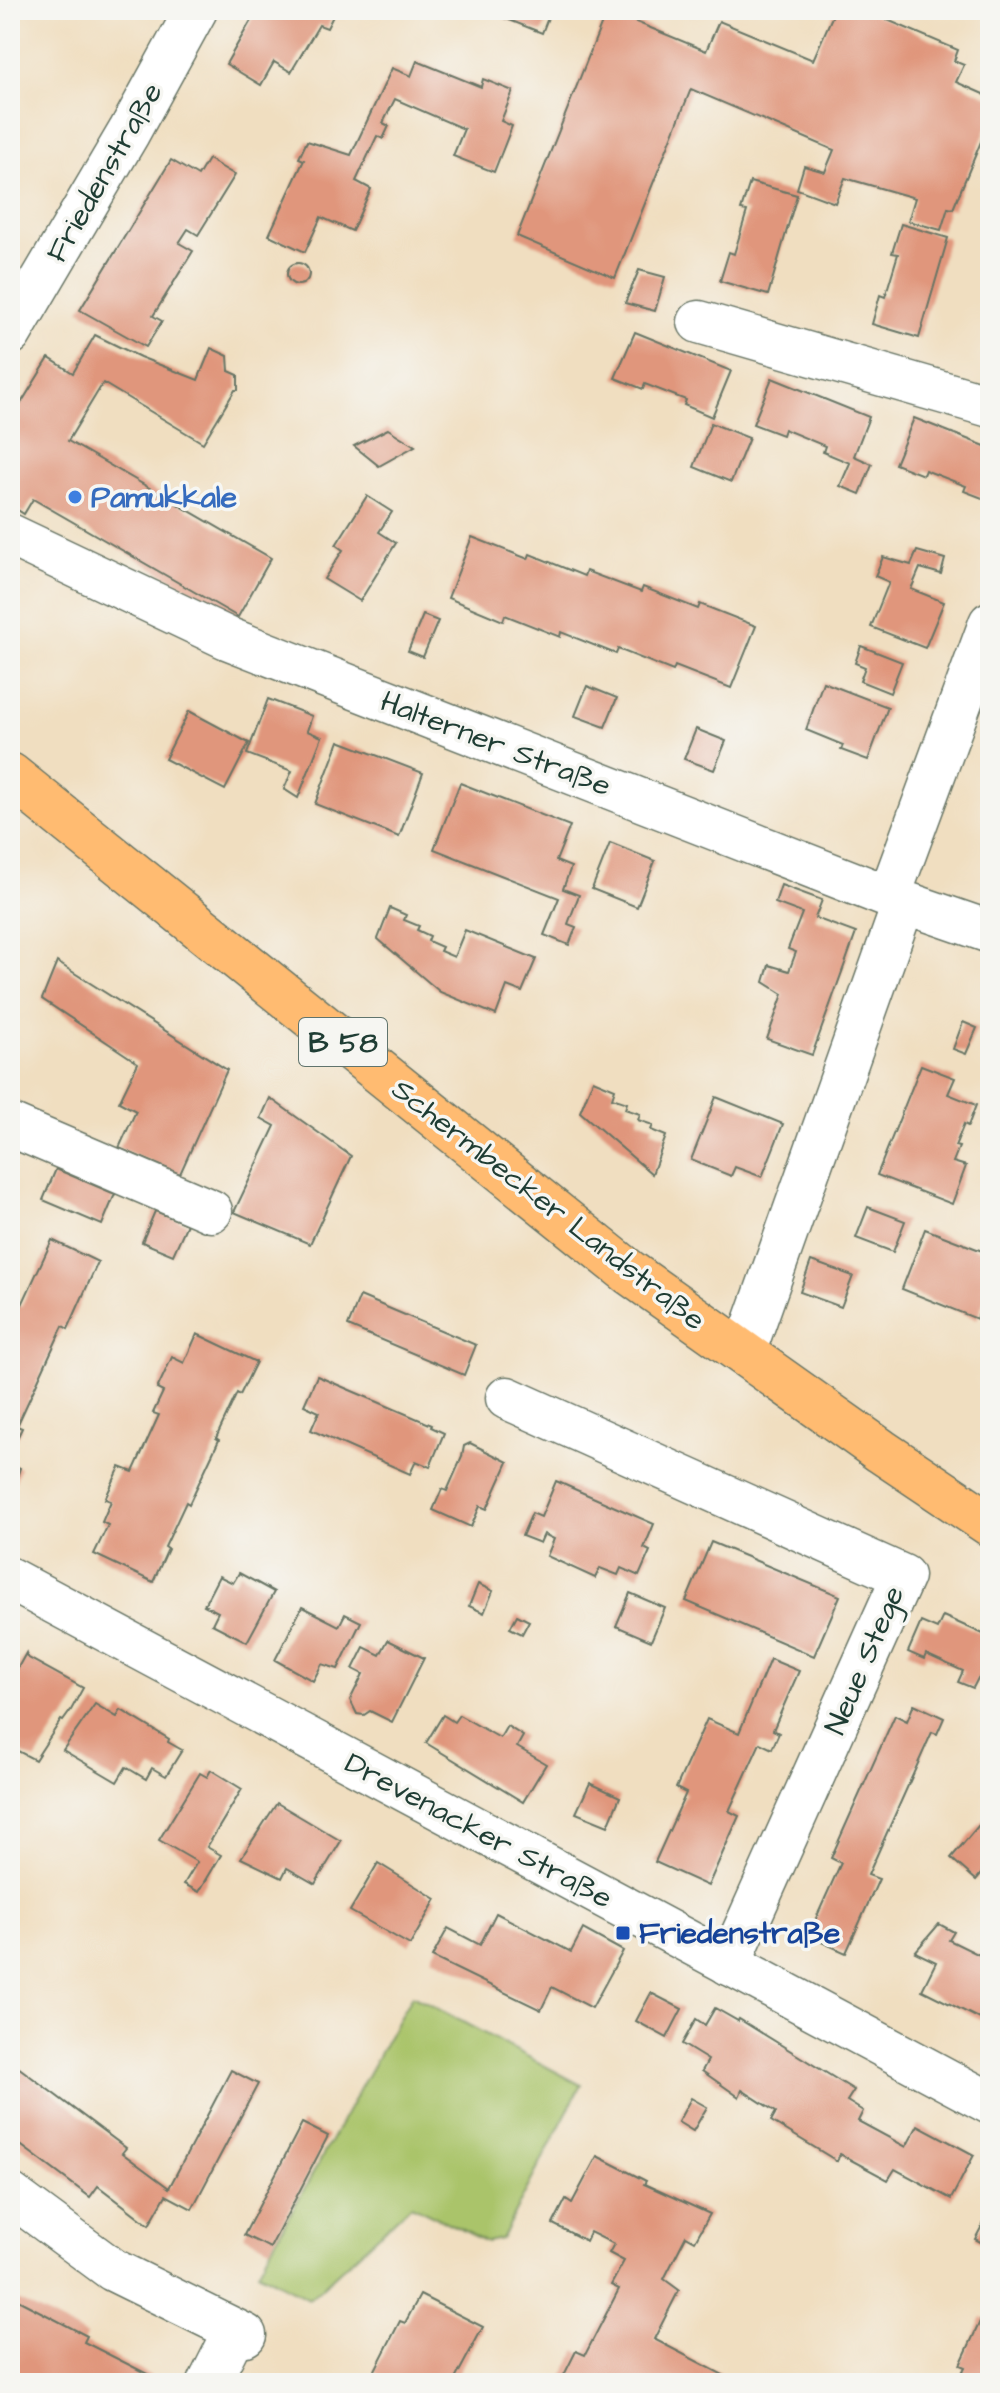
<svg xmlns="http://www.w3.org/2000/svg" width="1000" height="2393" viewBox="0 0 1000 2393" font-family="'Architects Daughter',sans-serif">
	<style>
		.green { fill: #aac46a; stroke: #64804f; stroke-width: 2 }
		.building { fill: #e0967c }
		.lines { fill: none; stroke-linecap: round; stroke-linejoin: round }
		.minor-casing { stroke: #687565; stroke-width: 45 }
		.major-casing { stroke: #687565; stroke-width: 47 }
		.minor { stroke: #fff; stroke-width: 42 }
		.major { stroke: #ffbb71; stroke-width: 44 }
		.shop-dot { fill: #3f7fe0; stroke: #f6f6f2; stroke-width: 3 }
		.transit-dot { fill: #1a4fb4; stroke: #f6f6f2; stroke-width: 3 }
		.labels { text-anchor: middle; stroke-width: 7; stroke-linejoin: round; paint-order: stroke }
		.shield { fill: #f6f6f2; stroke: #60746d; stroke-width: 2 }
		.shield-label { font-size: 28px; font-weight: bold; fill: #1f3d34 }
		.street-label { font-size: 30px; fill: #1f3d34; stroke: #f6f6f2 }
		.shop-label { font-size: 30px; font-weight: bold; fill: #366cbe; stroke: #f6f6f2; text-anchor: start }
		.transit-label { font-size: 30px; font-weight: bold; fill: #164399; stroke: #f6f6f2; text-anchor: start }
	</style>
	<rect width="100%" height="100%" fill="#f6f6f2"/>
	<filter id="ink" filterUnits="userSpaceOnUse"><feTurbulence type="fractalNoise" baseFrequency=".0125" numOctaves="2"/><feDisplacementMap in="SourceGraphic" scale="16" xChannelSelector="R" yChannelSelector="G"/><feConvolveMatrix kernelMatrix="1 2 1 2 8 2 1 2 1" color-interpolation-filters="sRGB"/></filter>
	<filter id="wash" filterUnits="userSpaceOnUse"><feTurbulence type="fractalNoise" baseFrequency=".006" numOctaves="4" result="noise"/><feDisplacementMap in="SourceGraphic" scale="32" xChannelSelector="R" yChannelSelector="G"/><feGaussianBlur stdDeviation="1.8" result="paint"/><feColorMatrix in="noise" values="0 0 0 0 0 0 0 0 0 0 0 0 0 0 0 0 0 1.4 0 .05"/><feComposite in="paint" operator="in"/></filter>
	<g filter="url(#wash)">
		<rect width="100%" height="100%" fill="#f0dec0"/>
		<polygon class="green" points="412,1995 581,2085 501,2239 487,2242 411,2205 309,2299 258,2272"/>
		<g id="blocks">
			<g class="building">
				<polygon points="257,10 336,10 327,28 319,25 291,72 274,62 261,85 226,64"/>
				<polygon points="484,10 551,10 542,33"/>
				<polygon points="607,10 706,51 719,21 813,60 835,10 864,10 958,50 954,61 964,65 956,82 990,97 990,120 953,209 948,208 941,230 908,221 915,198 845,178 835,203 797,189 804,166 825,172 834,150 691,89 615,278 517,236"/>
				<polygon points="417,61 481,87 483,79 513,91 501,121 512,126 494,172 453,156 464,129 395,99 383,123 389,126 383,139 377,136 356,181 371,189 352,231 321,217 305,252 269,235 304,160 299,158 307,141 351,155 392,68 411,76"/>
				<polygon points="208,159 235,175 198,235 188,229 179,243 193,251 153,316 162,321 146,347 80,310 171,160 198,176"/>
				<polygon points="750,182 797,195 768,295 720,281 729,252 734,254 747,211 741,210"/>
				<polygon points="901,224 948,238 919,338 872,324 880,295 885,297 898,254 892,253"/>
				<circle cx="298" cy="274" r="11"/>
				<polygon points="639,270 665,277 655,311 625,303"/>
				<polygon points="635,332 731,371 712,417 684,405 686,400 645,384 643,389 615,378"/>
				<polygon points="95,335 140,357 198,380 211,348 228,356 229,371 238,375 238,390 235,390 203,443 103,383 68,441 271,558 238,617 33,499 24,514 10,505 10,421 49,358 73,373"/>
				<polygon points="772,378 869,417 854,456 872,464 860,494 840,486 850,463 823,452 825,446 784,429 782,435 753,424"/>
				<polygon points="914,418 990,448 990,501 964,491 966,486 925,470 923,475 895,464"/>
				<polygon points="711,423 749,438 731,482 694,467"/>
				<polygon points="388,429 415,446 379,466 354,446"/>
				<polygon points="367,496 392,512 379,532 396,543 360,601 324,579 343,550 336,545"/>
				<polygon points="472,537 528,559 530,554 584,576 586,571 641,592 643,587 698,609 700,604 756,626 731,688 675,666 673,671 618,649 616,654 561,632 560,637 505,615 503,621 448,598"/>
				<polygon points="917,551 945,559 941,574 920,568 911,589 944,602 925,648 871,627 889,582 875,576 883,557 911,565"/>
				<polygon points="423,615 438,621 423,657 408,651"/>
				<polygon points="861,646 902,662 890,693 860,681 865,667 855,663"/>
				<polygon points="823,682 888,707 868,760 841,750 843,745 806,730"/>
				<polygon points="587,686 617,698 605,727 575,716"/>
				<polygon points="268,699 312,716 307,731 322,737 298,798 284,789 292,771 247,754"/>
				<polygon points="189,711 249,743 225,790 165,759"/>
				<polygon points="696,729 726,741 714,770 684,759"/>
				<polygon points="339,741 423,773 399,837 315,804"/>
				<polygon points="460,783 570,826 556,861 571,867 563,889 579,895 568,924 576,927 569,945 544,935 559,898 434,849"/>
				<polygon points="610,843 655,861 637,907 592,889"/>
				<polygon points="781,885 822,900 815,918 856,933 812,1055 767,1039 783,994 764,982 769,965 789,971 796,952 788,949 802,913 775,903"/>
				<polygon points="390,908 406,915 404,920 419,926 417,930 430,936 428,941 442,947 440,951 454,957 465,930 536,959 522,992 507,986 496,1015 440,992 378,939"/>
				<polygon points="57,962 227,1070 180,1174 119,1148 136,1111 119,1102 138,1063 42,999"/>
				<polygon points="963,1022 977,1028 966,1054 953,1049"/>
				<polygon points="921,1065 955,1078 948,1094 976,1105 968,1126 964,1124 955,1146 959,1147 953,1162 966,1166 952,1204 877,1175"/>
				<polygon points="593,1080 615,1089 612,1098 627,1103 625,1109 640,1114 638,1120 653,1125 651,1130 666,1136 652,1174 580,1112"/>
				<polygon points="716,1097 783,1124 762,1177 735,1167 731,1176 691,1160"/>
				<polygon points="270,1098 351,1156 310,1244 234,1212 275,1126 261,1118"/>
				<polygon points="56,1169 115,1194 102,1225 43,1200"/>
				<polygon points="868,1207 905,1221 893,1252 856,1238"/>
				<polygon points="155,1211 187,1224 173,1255 142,1242"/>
				<polygon points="925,1229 990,1254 990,1285 977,1319 902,1289"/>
				<polygon points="52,1240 98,1262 68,1329 63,1326 17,1426 22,1428 10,1453 10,1319 17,1305 21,1307"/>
				<polygon points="811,1261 853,1276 841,1307 800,1292"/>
				<polygon points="360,1296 476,1345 464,1375 348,1326"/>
				<polygon points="197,1334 256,1362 240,1395 237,1393 216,1438 219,1440 189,1504 186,1502 165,1547 168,1549 153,1582 94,1554 108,1525 102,1522 111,1501 105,1499 120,1467 133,1472 159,1415 153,1413 163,1392 157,1389 172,1357 184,1363"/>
				<polygon points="317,1376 432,1425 431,1427 444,1433 430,1467 416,1461 410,1474 311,1430 319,1412 304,1405"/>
				<polygon points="470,1443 508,1462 487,1509 480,1506 471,1527 433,1510 442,1489 447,1491 462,1457 464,1446"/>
				<polygon points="10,1463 20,1468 10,1498"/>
				<polygon points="556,1481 654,1524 644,1548 650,1551 639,1576 621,1568 618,1575 600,1568 595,1578 547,1556 554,1539 544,1534 540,1543 522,1536 532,1513 541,1517"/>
				<polygon points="711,1542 840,1596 814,1656 686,1601"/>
				<polygon points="239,1573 274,1592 247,1642 212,1624 218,1612 204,1605 219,1576 233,1583"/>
				<polygon points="478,1584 493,1591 484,1613 469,1606"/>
				<polygon points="630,1593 665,1608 651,1641 616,1626"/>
				<polygon points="302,1607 339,1626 345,1614 361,1622 338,1669 322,1664 313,1681 275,1660"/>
				<polygon points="517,1615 529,1621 522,1634 510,1628"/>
				<polygon points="943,1616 990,1637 990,1683 978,1678 973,1688 958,1682 963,1671 926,1654 924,1659 908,1652 921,1622 937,1629"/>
				<polygon points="388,1640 424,1658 392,1722 370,1711 364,1715 357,1714 350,1700 363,1674 353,1669 364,1647 380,1655"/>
				<polygon points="26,1653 27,1657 83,1688 71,1710 63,1721 61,1720 35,1760 10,1747 10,1682"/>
				<polygon points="770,1659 799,1671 773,1730 779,1733 772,1749 760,1743 729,1811 739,1816 708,1886 655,1862 686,1793 676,1788 707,1719 739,1733"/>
				<polygon points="95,1704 117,1717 121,1710 169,1739 168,1742 182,1750 166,1776 152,1768 146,1779 126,1767 117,1782 63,1750"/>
				<polygon points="914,1704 944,1718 937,1734 932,1732 868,1875 879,1879 846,1953 808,1936 841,1863 831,1858 895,1715 907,1721"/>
				<polygon points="443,1715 454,1722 459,1715 500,1738 507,1726 523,1736 517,1747 546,1764 523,1802 426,1743"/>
				<polygon points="211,1770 242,1789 207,1847 221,1855 199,1892 184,1884 197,1862 159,1840 200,1773 207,1777"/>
				<polygon points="590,1783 620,1797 608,1826 576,1813"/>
				<polygon points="277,1803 341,1841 315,1884 287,1868 282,1878 241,1858"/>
				<polygon points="990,1812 990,1863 976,1880 951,1858"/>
				<polygon points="378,1863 436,1899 410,1945 350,1911"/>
				<polygon points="496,1913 571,1952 583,1929 623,1951 592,2008 552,1987 541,2010 432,1957 448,1928 480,1945"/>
				<polygon points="939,1924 954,1932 949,1940 990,1960 990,2024 922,1990 936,1962 915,1952"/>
				<polygon points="651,1993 682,2009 667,2038 636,2021"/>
				<polygon points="715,2008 738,2021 739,2019 854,2090 847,2101 863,2111 858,2121 906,2147 918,2125 974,2155 951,2199 895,2169 888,2180 840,2154 837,2161 771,2121 776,2112 742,2090 739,2097 702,2071 708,2060 682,2044 696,2019 705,2025"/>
				<polygon points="10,2061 126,2148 122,2153 169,2188 231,2070 258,2084 192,2209 166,2195 149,2225 98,2186 90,2197 10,2137"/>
				<polygon points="691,2098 707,2107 693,2131 678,2122"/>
				<polygon points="302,2123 328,2136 270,2248 244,2235"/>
				<polygon points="597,2156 646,2181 644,2184 710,2214 695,2241 686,2236 664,2279 679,2290 654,2339 733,2380 731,2383 569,2383 562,2379 576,2351 585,2355 619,2289 611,2285 624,2261 609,2253 614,2244 590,2232 586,2241 553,2224 566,2199 572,2203"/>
				<polygon points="990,2211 990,2247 975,2239"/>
				<polygon points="420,2295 483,2327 453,2383 374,2383 378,2374 374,2372 400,2321 405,2323"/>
				<polygon points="10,2296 87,2336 84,2342 165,2383 19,2383 10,2379"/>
				<polygon points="982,2317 990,2321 990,2383 957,2383 965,2367 960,2365"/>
			</g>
		</g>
	</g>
	<g filter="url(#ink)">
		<use href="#blocks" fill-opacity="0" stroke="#687565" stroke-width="2"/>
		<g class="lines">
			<defs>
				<g id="minor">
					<polyline points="699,322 990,406"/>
					<polyline points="10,334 129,132 196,10"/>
					<polyline points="10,535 227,638 889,897 990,932"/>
					<polyline points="889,897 990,623"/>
					<polyline points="10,1125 211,1211"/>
					<polyline points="744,1353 904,902"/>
					<polyline points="507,1398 903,1576 729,1964"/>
					<polyline points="10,1579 990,2103"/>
					<polyline points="10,2194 113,2270 245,2335"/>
					<polyline points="209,2383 235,2331"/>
				</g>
				<polyline id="major" points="10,775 629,1272 881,1451 990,1524"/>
			</defs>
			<use href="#minor" class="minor-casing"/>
			<use href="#major" class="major-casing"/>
			<use href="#minor" class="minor"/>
			<use href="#major" class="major"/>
		</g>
	</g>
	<circle class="shop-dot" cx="75" cy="497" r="8"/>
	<rect class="transit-dot" x="615" y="1925" width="16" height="16" rx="4"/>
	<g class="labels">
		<rect class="shield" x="299" y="1018" width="88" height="48" rx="6"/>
		<g class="shield-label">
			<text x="343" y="1052">B 58</text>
		</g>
		<g class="street-label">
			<text transform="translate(104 172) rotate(-60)" y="10">Friedenstraße</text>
			<text transform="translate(496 743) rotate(21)" y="10">Halterner Straße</text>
			<text transform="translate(549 1204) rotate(38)" y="10">Schermbecker Landstraße</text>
			<text transform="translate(864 1660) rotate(-67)" y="10">Neue Stege</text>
			<text transform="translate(479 1830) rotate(28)" y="10">Drevenacker Straße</text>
		</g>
		<g class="shop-label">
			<text x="91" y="507">Pamukkale</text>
		</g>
		<g class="transit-label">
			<text x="639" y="1943">Friedenstraße</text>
		</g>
	</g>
	<rect width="1000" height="2393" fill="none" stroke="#f6f6f2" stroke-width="40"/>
</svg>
